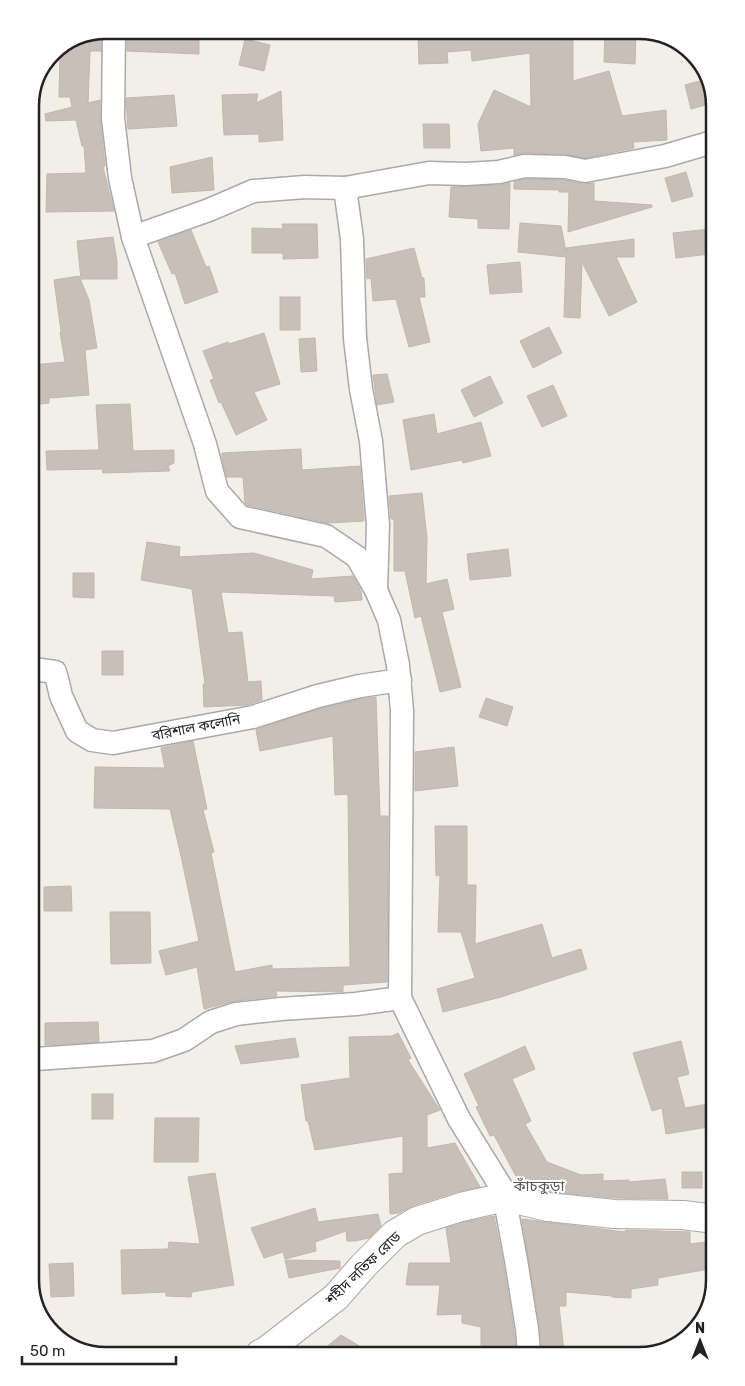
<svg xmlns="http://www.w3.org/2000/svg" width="745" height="1386" viewBox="0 0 745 1386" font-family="Rubik,'Noto Sans Bengali',sans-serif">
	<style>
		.building { fill: #c7bfb8; stroke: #c4b6ab }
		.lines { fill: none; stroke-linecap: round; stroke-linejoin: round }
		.minor-casing { stroke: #a9a9a9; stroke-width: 25 }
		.tertiary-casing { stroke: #a9a9a9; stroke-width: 30 }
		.minor { stroke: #fff; stroke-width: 22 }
		.tertiary { stroke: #fff; stroke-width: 28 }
		.labels { text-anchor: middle; stroke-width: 4; stroke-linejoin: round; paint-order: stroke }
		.street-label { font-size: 14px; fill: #222; stroke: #fff }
		.neighbourhood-label { font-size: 15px; fill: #555; stroke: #fff }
		.rim { fill: none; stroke: #222; stroke-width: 2.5 }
	</style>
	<rect width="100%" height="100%" fill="#f2efe9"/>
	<g class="building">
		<polygon points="127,30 199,30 199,54 127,51"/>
		<polygon points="605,30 636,30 635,64 604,62"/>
		<polygon points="101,32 101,51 90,51 88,103 100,100 100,119 105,166 103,167 114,211 46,212 47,174 86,173 84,146 82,146 76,120 46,121 45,114 72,107 70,97 59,97 60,51 55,51"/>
		<polygon points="518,32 518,37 573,40 573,81 609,71 622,116 666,110 667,140 633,142 634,148 585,158 565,154 524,153 514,155 514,148 481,151 478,124 494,90 531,107 530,53 472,61 471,50 447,52 448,63 419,64 418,37"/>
		<polygon points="245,39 270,45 264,71 239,65"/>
		<polygon points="706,79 709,91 709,104 691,109 685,85"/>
		<polygon points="281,91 283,140 259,142 259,134 224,135 222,95 258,94 256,103"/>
		<polygon points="174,95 177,126 128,129 126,98"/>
		<polygon points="423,124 449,124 450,148 424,148"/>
		<polygon points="212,157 214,190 172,193 170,167"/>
		<polygon points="686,172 693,196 672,202 665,178"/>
		<polygon points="525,179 564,180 583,184 594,183 594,201 652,205 652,207 568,232 569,192 559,192 559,190 514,189 514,182"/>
		<polygon points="510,183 509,229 478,228 478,219 449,217 451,187 500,185"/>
		<polygon points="520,223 561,226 566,252 566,248 634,239 634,257 616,257 637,302 609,316 582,262 580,318 564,317 566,257 518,252"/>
		<polygon points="282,224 317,224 318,258 283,259 283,253 252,253 252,228 283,229"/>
		<polygon points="710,229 710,254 676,258 673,233"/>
		<polygon points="191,230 206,267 209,266 218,292 185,304 175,273 172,274 158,242"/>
		<polygon points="113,237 117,261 117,279 81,279 77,241"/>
		<polygon points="414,248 422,278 424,278 425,297 419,297 430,342 409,347 396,299 373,301 371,278 367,279 366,259"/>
		<polygon points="520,262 522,292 490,294 487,265"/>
		<polygon points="79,276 89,300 97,348 85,350 89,395 49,398 49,403 32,405 31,365 65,362 60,332 61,331 54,280"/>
		<rect x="280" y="297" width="20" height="33"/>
		<polygon points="549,327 562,353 533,368 520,341"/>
		<polygon points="264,333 280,384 254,392 267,420 236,435 221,402 219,403 210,380 214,379 203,351 228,342 229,344"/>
		<polygon points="315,338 317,371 301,372 299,339"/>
		<polygon points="387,374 394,402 377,405 373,375"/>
		<polygon points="490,376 503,403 474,417 461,390"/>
		<polygon points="553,385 567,416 542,427 527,396"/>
		<polygon points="130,404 133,451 174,450 174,463 168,466 170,471 103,473 102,469 47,470 46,451 99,450 96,405"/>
		<polygon points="434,414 437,434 481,422 491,456 463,463 462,460 411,470 403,420"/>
		<polygon points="301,449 302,470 360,466 364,521 328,523 247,505 245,503 243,477 227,477 222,459 222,453"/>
		<polygon points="422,493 427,538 426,584 447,579 454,609 442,612 461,687 440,692 421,616 415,618 405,571 394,571 394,519 391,519 389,496"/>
		<polygon points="147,542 180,547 179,557 254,553 313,570 311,579 353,576 361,591 362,600 335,602 334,596 221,592 228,633 242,632 248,682 261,681 262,700 247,705 204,707 203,684 205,684 192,589 141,580"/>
		<polygon points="508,549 511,576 470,580 467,554"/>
		<polygon points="73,573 94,573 94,598 73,597"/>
		<rect x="102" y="651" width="21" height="24"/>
		<polygon points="376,697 380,816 388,816 387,982 343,985 343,992 276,991 277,996 235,1001 204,1009 197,967 166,975 159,951 199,941 181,856 170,809 94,808 95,767 165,768 161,748 193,741 207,809 203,810 214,852 211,853 235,972 272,965 272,969 350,967 348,794 335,795 333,736 260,751 256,730 316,710 362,699"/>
		<polygon points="486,698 513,707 507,726 479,717"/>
		<polygon points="454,747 458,786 415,791 415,752"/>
		<polygon points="435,826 467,826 467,885 476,885 475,944 542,924 552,958 581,949 587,969 501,997 443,1012 437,989 475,978 461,932 438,932 440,875 436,876"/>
		<polygon points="71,886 72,911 44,911 44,887"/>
		<polygon points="110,912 150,912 151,963 111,964"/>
		<polygon points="98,1022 99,1042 45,1045 45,1023"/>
		<polygon points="398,1033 411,1058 408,1060 440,1110 427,1115 427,1148 455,1143 480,1187 456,1192 412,1206 399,1213 390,1214 389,1174 403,1173 403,1136 315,1150 308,1121 306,1121 301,1085 350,1078 349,1037 392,1036"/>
		<polygon points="295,1038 299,1057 241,1064 235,1046"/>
		<polygon points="681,1041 689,1074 677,1077 685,1108 714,1103 714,1126 666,1134 662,1108 652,1111 633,1053"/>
		<polygon points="525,1046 535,1069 512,1079 531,1121 525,1124 547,1162 581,1175 603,1174 603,1181 629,1180 629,1182 665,1179 668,1199 615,1198 551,1192 520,1184 494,1135 490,1136 476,1107 479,1106 464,1074"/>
		<rect x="92" y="1094" width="21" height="25"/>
		<polygon points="155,1118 199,1118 198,1162 154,1162"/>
		<rect x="682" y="1172" width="20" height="16"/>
		<polygon points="215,1173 234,1285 192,1292 191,1297 166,1296 166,1292 122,1294 121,1250 168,1249 169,1242 200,1244 188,1177"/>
		<polygon points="315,1208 318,1222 378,1214 381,1226 369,1238 355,1241 347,1241 346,1231 315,1242 316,1251 285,1259 283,1252 264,1258 251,1228"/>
		<polygon points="494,1216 503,1262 514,1331 516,1352 481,1352 481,1327 462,1323 462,1314 437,1315 440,1285 406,1285 409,1263 451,1263 446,1228 465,1222"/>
		<polygon points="522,1219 625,1232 626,1230 690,1232 690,1244 715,1241 715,1268 658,1278 658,1285 631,1289 631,1298 612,1297 612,1296 566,1292 566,1306 559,1306 564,1351 542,1351 540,1327"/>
		<polygon points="285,1260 340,1261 340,1268 289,1278"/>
		<polygon points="73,1263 74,1296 51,1297 49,1264"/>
		<polygon points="341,1335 371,1353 318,1354"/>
	</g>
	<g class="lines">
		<defs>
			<g id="minor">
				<polyline points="114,30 113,118 120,178 133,237"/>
				<polyline points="345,188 352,239 355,338 361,389 371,441 378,525 376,590"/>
				<polyline points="33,669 55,672 58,683 61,696 77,731 92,740 113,743 253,717 318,696 360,686 400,680"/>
				<polyline points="35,1059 153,1051 184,1040 211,1022 236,1014 281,1009 356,1004 400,998"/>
				<polyline points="529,1352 527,1329 516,1260 503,1190 459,1119 400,998 402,711 398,665 389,620 376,590 357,557 326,536 240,517 217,491 205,444 133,237 209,210 253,191 305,187 345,188 429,173 466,174 499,172 524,166 565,167 585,171 665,156 709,143"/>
			</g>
			<polyline id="tertiary" points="260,1354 266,1351 336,1297 364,1265 395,1234 417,1221 461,1207 505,1197 548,1207 614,1214 683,1215 715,1219"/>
		</defs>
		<use href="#minor" class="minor-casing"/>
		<use href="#tertiary" class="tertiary-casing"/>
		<use href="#minor" class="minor"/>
		<use href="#tertiary" class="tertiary"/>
	</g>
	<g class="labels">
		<g class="street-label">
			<text transform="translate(196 727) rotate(-11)" y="5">বরিশাল কলোনি</text>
			<text transform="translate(363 1268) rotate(-44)" y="5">শহীদ লতিফ রোড</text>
		</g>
		<g class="neighbourhood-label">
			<text x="539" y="1191">কাঁচকুড়া</text>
		</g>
	</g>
	<path d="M0 0H745V1386H0ZM106 39H639A67 67 0 0 1 706 106V1280A67 67 0 0 1 639 1347H106A67 67 0 0 1 39 1280V106A67 67 0 0 1 106 39Z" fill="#fff" fill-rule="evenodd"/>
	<path class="rim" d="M106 39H639A67 67 0 0 1 706 106V1280A67 67 0 0 1 639 1347H106A67 67 0 0 1 39 1280V106A67 67 0 0 1 106 39Z"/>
	<g transform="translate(700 1341)" stroke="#ffffff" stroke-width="4" paint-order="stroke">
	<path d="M0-4L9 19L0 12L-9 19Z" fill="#222222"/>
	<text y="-8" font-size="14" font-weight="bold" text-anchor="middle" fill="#222222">N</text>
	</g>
	<path d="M22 1356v8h154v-8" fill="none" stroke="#222222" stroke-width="2.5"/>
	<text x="30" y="1356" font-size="15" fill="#222222" stroke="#ffffff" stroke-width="4" paint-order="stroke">50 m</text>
</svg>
